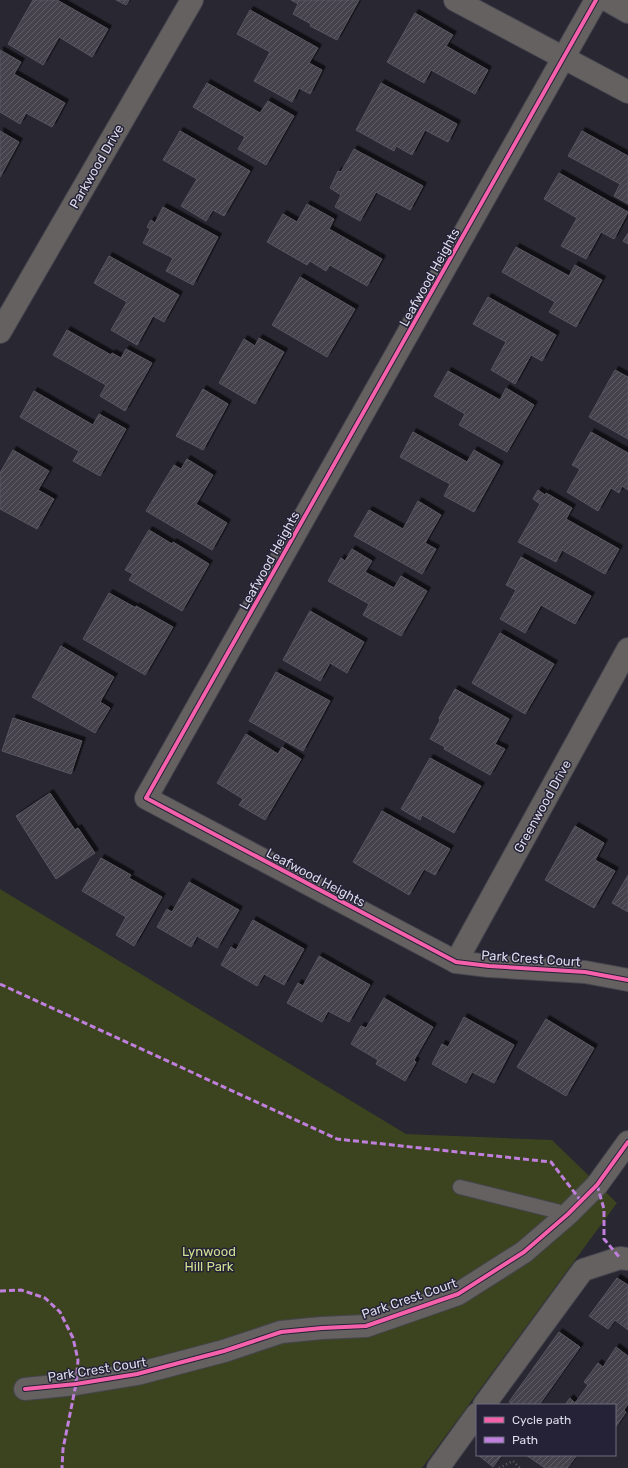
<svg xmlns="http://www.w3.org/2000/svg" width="628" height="1468" viewBox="0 0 628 1468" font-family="Rubik,sans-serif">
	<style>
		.green { fill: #3b441f }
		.building { fill: url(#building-hatch); stroke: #57545e; filter: url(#shadow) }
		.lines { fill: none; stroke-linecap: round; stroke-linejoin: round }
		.service-casing { stroke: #46454f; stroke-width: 16 }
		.minor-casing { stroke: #46454f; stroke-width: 24 }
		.path { stroke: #646265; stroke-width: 2.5; stroke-dasharray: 1 3; stroke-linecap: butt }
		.service { stroke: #646160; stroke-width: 14 }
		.minor { stroke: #646160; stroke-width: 22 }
		.quiet { stroke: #c07fdc; stroke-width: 3; stroke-dasharray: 6 3; stroke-linecap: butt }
		.cycleway-casing { stroke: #252237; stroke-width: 6 }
		.cycleway { stroke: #f560ab; stroke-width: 4 }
		.labels { text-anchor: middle; stroke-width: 3; stroke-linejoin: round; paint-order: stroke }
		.street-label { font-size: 13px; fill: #dcdbea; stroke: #252237 }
		.park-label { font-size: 13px; fill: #cce091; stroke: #252237 }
	</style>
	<defs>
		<pattern id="building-hatch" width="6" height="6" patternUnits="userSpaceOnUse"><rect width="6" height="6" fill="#45424c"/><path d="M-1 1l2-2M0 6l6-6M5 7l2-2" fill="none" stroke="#5f5d66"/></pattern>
		<filter id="shadow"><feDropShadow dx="3.5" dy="-3.5" stdDeviation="0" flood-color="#0009"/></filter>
	</defs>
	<rect width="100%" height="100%" fill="#282732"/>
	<polygon class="green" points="0,889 406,1134 552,1140 617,1203 422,1468 0,1468"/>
	<g class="building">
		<polygon points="33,0 57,0 108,29 92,57 59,37 43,65 8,44"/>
		<polygon points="116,0 129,0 126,5"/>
		<polygon points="291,0 359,0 337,40 310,26 311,24 293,14 298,4"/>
		<polygon points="250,10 318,48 309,63 322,70 310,94 299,88 292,102 254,81 270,52 237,34"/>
		<polygon points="415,13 453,35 446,46 488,70 475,94 431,70 424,83 387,62"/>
		<polygon points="0,50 21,62 14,74 65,103 52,127 26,113 20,124 0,112"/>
		<polygon points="207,83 260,113 268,101 294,116 266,165 238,149 245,137 193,107"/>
		<polygon points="381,83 457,124 448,142 425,130 412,155 396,146 394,151 356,130"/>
		<polygon points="0,131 19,142 0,177"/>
		<polygon points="180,131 250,171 224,216 213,210 206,221 181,206 197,179 163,160"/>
		<polygon points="582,131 628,156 628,204 614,196 620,184 568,156"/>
		<polygon points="354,149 423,186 410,210 376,192 360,221 335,207 341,195 330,188 338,171 341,172"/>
		<polygon points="559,173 628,212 614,239 601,232 586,259 561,246 577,218 544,199"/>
		<polygon points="307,204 334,219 329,229 382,259 367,286 330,265 326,271 310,261 307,265 267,242 283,214 297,222"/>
		<polygon points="163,207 218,237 193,285 166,271 173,258 143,243 150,229 147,227 151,220 155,223"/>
		<polygon points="628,233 628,244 623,241"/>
		<polygon points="516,247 569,276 575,265 602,280 576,327 549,312 555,302 502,272"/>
		<polygon points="109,256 179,295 164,322 153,316 137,345 111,330 127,302 94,283"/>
		<polygon points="300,277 355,309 327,357 272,325"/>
		<polygon points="488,297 556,335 542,361 531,355 515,384 491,370 506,342 473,324"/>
		<polygon points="67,330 111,355 112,353 121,358 126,349 152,363 125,411 100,396 106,385 53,355"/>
		<polygon points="259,338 284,352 255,404 219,383 244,339 255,346"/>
		<polygon points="615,370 628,377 628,439 589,417"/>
		<polygon points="448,371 500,400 506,388 534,405 507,452 459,425 465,414 434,396"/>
		<polygon points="203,389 228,404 203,450 176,436"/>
		<polygon points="34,391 93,425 99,414 126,429 100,476 73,461 79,451 20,417"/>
		<polygon points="413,432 467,462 474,450 500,465 474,512 444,496 450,484 400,457"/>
		<polygon points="591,432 628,453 628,490 622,486 619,493 611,488 598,511 567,492 580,469 572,465"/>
		<polygon points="13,450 49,471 38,490 54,499 37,529 0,509 0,473"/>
		<polygon points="187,459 213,475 196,504 227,523 212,550 146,511 174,465 181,469"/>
		<polygon points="538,490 545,495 546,493 572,508 566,519 619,549 605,574 562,550 556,562 518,542 540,504 533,499"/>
		<polygon points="418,501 441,515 425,543 436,549 422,574 354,536 369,510 403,529"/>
		<polygon points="149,530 172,544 173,542 209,564 182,611 129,580 133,574 125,570"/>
		<polygon points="352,549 372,561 365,572 394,588 401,576 427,591 401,636 363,615 369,604 328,581 341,558 345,561"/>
		<polygon points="521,557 591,596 575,624 541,605 525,633 500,619 516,590 506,585"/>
		<polygon points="109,593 136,608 136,606 173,627 145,675 83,639"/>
		<polygon points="310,611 364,642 347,673 330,663 320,681 283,660"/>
		<polygon points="500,633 554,664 525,714 472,683"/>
		<polygon points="61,646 114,677 100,702 110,708 95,733 32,697"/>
		<polygon points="276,672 330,701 303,751 249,721"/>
		<polygon points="455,689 509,719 495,744 505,749 490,775 444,749 445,747 430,739 440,720 439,718"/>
		<polygon points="13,718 82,741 71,774 2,751"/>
		<polygon points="246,734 278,754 282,747 301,759 265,820 239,805 243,799 217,783"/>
		<polygon points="430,758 481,786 454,833 422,815 420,820 401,809"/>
		<polygon points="50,793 75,830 78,828 95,853 56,879 16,816"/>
		<polygon points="382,811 450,849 435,875 424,869 409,895 353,862"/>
		<polygon points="575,826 604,843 595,860 615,871 594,908 545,880"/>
		<polygon points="101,858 131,875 129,878 162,897 134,946 116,935 126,917 82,891"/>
		<polygon points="628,875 628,912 612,903"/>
		<polygon points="189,882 239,910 217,948 197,936 191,947 157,927 167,909 172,912"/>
		<polygon points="253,920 304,949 284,985 264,974 257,986 221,965 231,947 236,950"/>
		<polygon points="319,956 370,985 349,1022 328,1011 322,1022 287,1003 298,983 303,986"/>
		<polygon points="384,998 433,1027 414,1060 416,1062 405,1081 376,1064 378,1060 351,1044 361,1026 366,1028"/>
		<polygon points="464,1017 514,1045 494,1083 472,1072 466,1083 432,1064 442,1044 448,1047"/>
		<polygon points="546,1019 594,1048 566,1096 517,1067"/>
		<polygon points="617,1278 628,1285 628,1330 615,1320 608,1329 589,1316"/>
		<polygon points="559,1332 580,1347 539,1405 514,1405 509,1402"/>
		<polygon points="616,1347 628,1356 628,1404 624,1410 626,1412 615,1428 615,1405 565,1405 570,1398 575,1403 588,1385 584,1382 598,1363 603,1367"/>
		<polygon points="478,1455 502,1455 493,1467"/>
		<polygon points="526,1455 577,1455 567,1468 545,1468"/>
	</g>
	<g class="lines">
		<defs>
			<polyline id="service" points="460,1187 568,1214"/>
			<g id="minor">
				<polyline points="455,0 628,92"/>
				<polyline points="596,0 146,798 456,962 489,966 585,972 628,980"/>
				<polyline points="607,0 628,12"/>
				<polyline points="0,332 192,0"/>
				<polyline points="456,962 628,649"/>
				<polyline points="25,1389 76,1384 137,1374 224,1351 281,1332 322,1328 366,1326 458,1294 524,1252 568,1214 597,1185 628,1142"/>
				<polyline points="484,1405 583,1270 620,1258 628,1259"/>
				<polyline points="438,1468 477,1414"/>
			</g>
		</defs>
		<use href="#service" class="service-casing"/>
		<use href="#minor" class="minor-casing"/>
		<polyline class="path" points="499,1468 513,1461 520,1468"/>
		<use href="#service" class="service"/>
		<use href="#minor" class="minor"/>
		<g class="quiet">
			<polyline points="0,984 337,1139 551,1162 581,1201"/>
			<polyline points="597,1185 604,1209 604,1239 620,1258"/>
			<polyline points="0,1291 21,1290 45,1298 60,1312 73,1338 78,1360 76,1384 63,1449 62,1468"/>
		</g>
		<defs>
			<g id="cycleway">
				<polyline points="596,0 146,798 456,962 489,966 585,972 628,980"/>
				<polyline points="25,1389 76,1384 137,1374 224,1351 281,1332 322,1328 366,1326 458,1294 524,1252 568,1214 597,1185 628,1142"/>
			</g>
		</defs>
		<use href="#cycleway" class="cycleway-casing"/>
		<use href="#cycleway" class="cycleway"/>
	</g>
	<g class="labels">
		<g class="street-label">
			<text transform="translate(96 166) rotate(-60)" y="5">Parkwood Drive</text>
			<text transform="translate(429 277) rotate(-61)" y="5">Leafwood Heights</text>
			<text transform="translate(269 560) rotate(-61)" y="5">Leafwood Heights</text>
			<text transform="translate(542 806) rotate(-61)" y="5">Greenwood Drive</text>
			<text transform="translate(316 877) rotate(28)" y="5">Leafwood Heights</text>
			<text transform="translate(531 958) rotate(4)" y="5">Park Crest Court</text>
			<text transform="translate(409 1298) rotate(-19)" y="5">Park Crest Court</text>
			<text transform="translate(97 1369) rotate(-9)" y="5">Park Crest Court</text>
		</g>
		<g class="park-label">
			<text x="209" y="1256">Lynwood<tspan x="209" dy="15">Hill Park</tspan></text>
		</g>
	</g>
	<rect x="476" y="1404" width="140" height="52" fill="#252237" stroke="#6e6c7f"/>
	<rect x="484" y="1417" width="20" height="6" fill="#f560ab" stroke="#6e6c7f"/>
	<text x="512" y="1424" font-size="12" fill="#dcdbea">Cycle path</text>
	<rect x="484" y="1437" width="20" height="6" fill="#c07fdc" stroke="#6e6c7f"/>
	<text x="512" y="1444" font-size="12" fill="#dcdbea">Path</text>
</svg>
